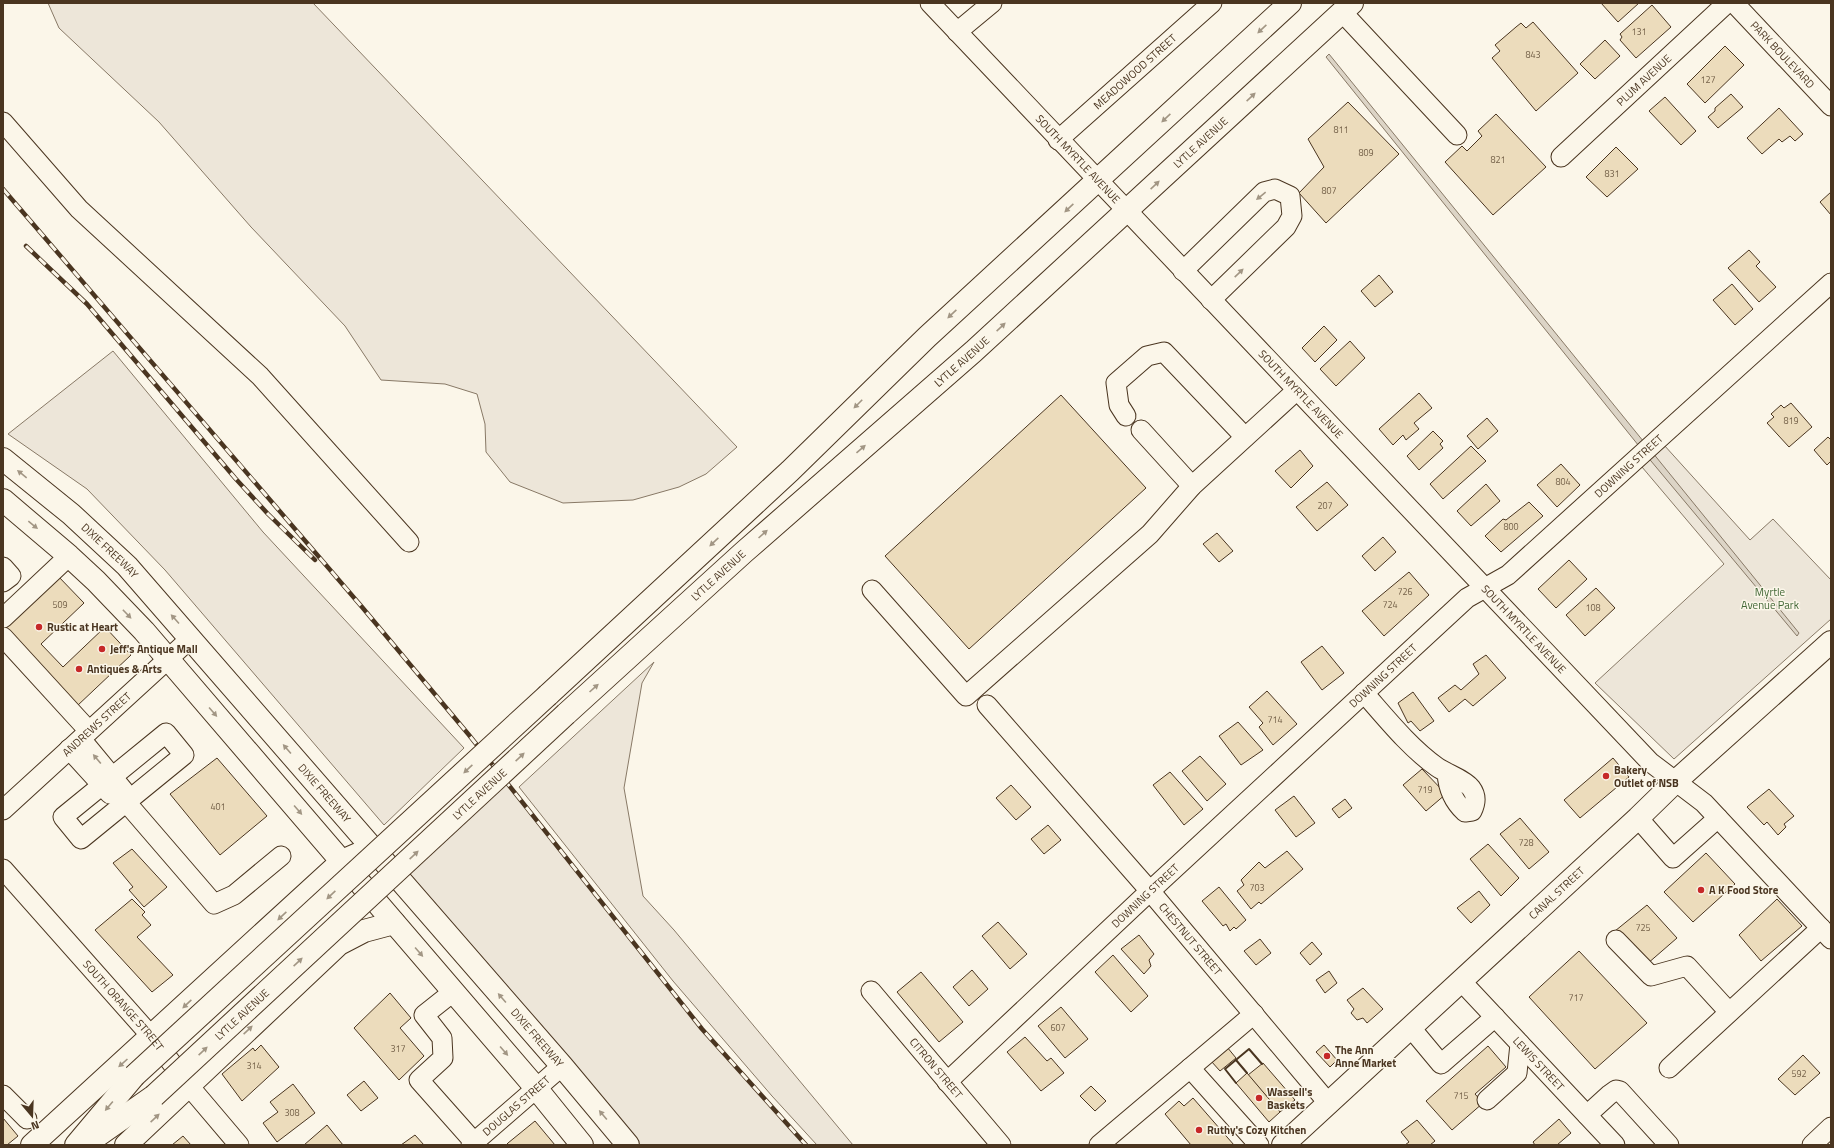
<svg xmlns="http://www.w3.org/2000/svg" width="1834" height="1148" viewBox="0 0 1834 1148" font-family="'Titillium Web',sans-serif">
	<style>
		.green { fill: #ede6d9; stroke: #887966 }
		.water { fill: #dcd4c6; stroke: #887966 }
		.building { fill: #ecdcbc; stroke: #4a3520 }
		.lines { fill: none; stroke-linecap: round; stroke-linejoin: round }
		.minor-casing { stroke: #4a3520; stroke-width: 21 }
		.major-casing { stroke: #4a3520; stroke-width: 24 }
		.minor { stroke: #fbf6e9; stroke-width: 19 }
		.major { stroke: #fbf6e9; stroke-width: 22 }
		.rail-casing { stroke: #4a3520; stroke-width: 4.5 }
		.rail { stroke: #fbf6e9; stroke-width: 3; stroke-dasharray: 9; stroke-linecap: butt }
		.major-bridge-casing { stroke: #4a3520; stroke-width: 24; stroke-linecap: butt }
		.major-bridge { stroke: #fbf6e9; stroke-width: 22 }
		.wall { stroke: #4a3520; stroke-width: 2 }
		.oneway { fill: #a29684 }
		.poi-dot { fill: #c62828; stroke: #fbf6e9; stroke-width: 1.5 }
		.labels { text-anchor: middle; stroke-width: 3; stroke-linejoin: round; paint-order: stroke }
		.number-label { font-size: 9px; fill: #725f47 }
		.street-label { font-size: 11px; fill: #4a3520; stroke: #fbf6e9 }
		.park-label { font-size: 11px; fill: #436837; stroke: #fbf6e9 }
		.poi-label { font-size: 11px; font-weight: bold; fill: #4a3520; stroke: #fbf6e9; text-anchor: start }
	</style>
	<rect width="100%" height="100%" fill="#fbf6e9"/>
	<g class="green">
		<polygon points="48,3 313,3 737,447 706,474 679,487 633,500 563,503 510,482 486,452 485,424 477,394 445,384 381,380 345,326 251,227 159,122 59,28"/>
		<polygon points="113,351 263,532 464,748 384,825 165,570 87,489 8,434"/>
		<polygon points="1664,445 1750,540 1773,519 1831,580 1831,619 1674,759 1595,683 1724,564 1642,467"/>
		<polygon points="654,662 642,683 624,788 643,896 674,930 853,1145 817,1145 772,1096 673,981 519,787"/>
		<polygon points="500,775 667,987 766,1102 806,1145 628,1145 397,877"/>
	</g>
	<polygon class="water" points="1329,54 1799,633 1797,636 1651,461 1326,57"/>
	<g class="building">
		<polygon points="1601,3 1639,3 1618,22"/>
		<polygon points="1652,5 1671,27 1636,58 1620,40 1622,37 1620,34"/>
		<polygon points="1533,22 1578,73 1536,111 1492,58 1500,51 1495,45 1516,27 1521,23 1526,28"/>
		<polygon points="1605,40 1620,56 1595,79 1580,64"/>
		<polygon points="1725,46 1744,65 1705,103 1687,84"/>
		<polygon points="1731,94 1743,107 1718,128 1708,117 1715,111 1715,108"/>
		<polygon points="1665,97 1696,131 1681,145 1649,111"/>
		<polygon points="1348,102 1399,154 1326,223 1299,193 1324,167 1308,139"/>
		<polygon points="1779,108 1803,134 1795,141 1790,136 1782,142 1779,139 1762,154 1747,138"/>
		<polygon points="1496,114 1546,167 1493,215 1445,162 1462,146 1467,151 1482,136 1478,131"/>
		<polygon points="1616,147 1638,169 1607,197 1586,177"/>
		<polygon points="1831,192 1831,215 1820,202"/>
		<polygon points="1749,250 1760,262 1756,266 1776,287 1759,302 1728,268"/>
		<polygon points="1379,275 1393,292 1375,307 1361,291"/>
		<polygon points="1732,284 1753,309 1735,325 1713,300"/>
		<polygon points="1324,326 1337,340 1315,362 1302,348"/>
		<polygon points="1350,341 1365,358 1336,386 1320,369"/>
		<polygon points="1419,393 1432,408 1414,423 1419,429 1406,440 1403,435 1393,445 1379,429"/>
		<polygon points="1061,395 1146,488 969,649 885,556"/>
		<polygon points="1791,403 1812,427 1789,447 1767,423 1774,417 1771,414 1781,405 1784,408"/>
		<polygon points="1487,418 1498,431 1478,449 1467,436"/>
		<polygon points="1433,431 1443,441 1440,444 1443,448 1419,470 1407,456"/>
		<polygon points="1828,437 1831,440 1831,461 1827,465 1814,450"/>
		<polygon points="1471,446 1486,461 1443,499 1430,484"/>
		<polygon points="1300,450 1313,466 1291,488 1275,471"/>
		<polygon points="1561,464 1580,485 1557,507 1537,485"/>
		<polygon points="1327,482 1348,505 1317,531 1296,507"/>
		<polygon points="1486,484 1500,501 1471,526 1457,511"/>
		<polygon points="1529,502 1543,516 1501,552 1485,536 1503,519 1506,520"/>
		<polygon points="1217,533 1233,551 1219,562 1203,544"/>
		<polygon points="1383,537 1396,552 1375,571 1362,556"/>
		<polygon points="1569,560 1587,579 1556,608 1538,589"/>
		<polygon points="1409,572 1429,595 1384,636 1362,611"/>
		<polygon points="56,574 84,603 41,644 63,667 105,627 131,655 77,706 3,628 3,625"/>
		<polygon points="1596,588 1615,608 1585,636 1566,615"/>
		<polygon points="1322,646 1344,673 1322,690 1301,662"/>
		<polygon points="1486,655 1506,678 1473,706 1465,699 1449,712 1438,698 1455,685 1461,690 1479,674 1473,664"/>
		<polygon points="1267,691 1297,724 1273,745 1259,727 1263,723 1249,707"/>
		<polygon points="1413,692 1434,721 1420,731 1411,721 1408,723 1398,703"/>
		<polygon points="1238,722 1263,750 1241,765 1219,736"/>
		<polygon points="1200,756 1226,784 1207,801 1182,771"/>
		<polygon points="217,758 267,816 220,855 170,794"/>
		<polygon points="1613,758 1629,777 1580,818 1564,800"/>
		<polygon points="1422,769 1446,794 1426,811 1403,785"/>
		<polygon points="1170,772 1203,809 1184,825 1153,785"/>
		<polygon points="1011,785 1031,807 1016,820 996,798"/>
		<polygon points="1769,789 1794,816 1784,824 1786,827 1778,835 1767,822 1764,825 1747,807"/>
		<polygon points="1294,796 1315,823 1296,837 1275,810"/>
		<polygon points="1345,799 1352,808 1339,818 1332,809"/>
		<polygon points="1520,818 1549,852 1529,869 1500,834"/>
		<polygon points="1048,825 1061,840 1044,854 1031,839"/>
		<polygon points="1488,844 1519,878 1501,896 1470,859"/>
		<polygon points="132,849 167,887 144,907 129,890 133,887 113,863"/>
		<polygon points="1287,851 1303,869 1261,904 1259,902 1251,909 1237,891 1244,885 1241,880 1259,862 1265,868"/>
		<polygon points="1706,853 1735,884 1693,922 1664,892"/>
		<polygon points="1219,887 1246,920 1236,929 1234,927 1230,931 1226,924 1223,926 1202,901"/>
		<polygon points="1479,891 1490,905 1471,923 1457,908"/>
		<polygon points="132,899 145,912 142,915 151,925 137,937 173,975 152,992 95,930"/>
		<polygon points="1777,899 1802,926 1761,961 1739,935"/>
		<polygon points="1647,905 1677,938 1647,964 1615,931"/>
		<polygon points="998,922 1027,954 1010,969 982,936"/>
		<polygon points="1139,935 1154,954 1149,960 1151,966 1144,974 1121,949"/>
		<polygon points="1260,939 1271,953 1256,965 1244,951"/>
		<polygon points="1312,942 1322,954 1310,965 1300,953"/>
		<polygon points="1579,951 1647,1023 1595,1069 1529,997"/>
		<polygon points="1113,955 1148,996 1131,1012 1095,972"/>
		<polygon points="972,970 988,989 969,1006 953,987"/>
		<polygon points="1329,971 1337,983 1325,993 1316,980"/>
		<polygon points="921,972 963,1022 939,1042 897,992"/>
		<polygon points="1363,988 1383,1009 1367,1023 1363,1018 1357,1020 1351,1013 1354,1009 1347,1000"/>
		<polygon points="390,993 411,1018 400,1028 424,1056 399,1080 354,1028"/>
		<polygon points="1061,1007 1088,1039 1065,1058 1038,1026"/>
		<polygon points="1025,1037 1047,1061 1051,1058 1064,1073 1041,1091 1007,1052"/>
		<polygon points="261,1045 279,1067 242,1101 222,1074 253,1048 255,1051"/>
		<polygon points="1324,1045 1337,1060 1330,1067 1316,1052"/>
		<polygon points="1488,1046 1506,1067 1475,1094 1483,1103 1452,1130 1426,1101"/>
		<polygon points="1227,1047 1236,1058 1220,1071 1211,1061"/>
		<polygon points="1803,1055 1820,1073 1795,1095 1778,1079"/>
		<polygon points="1263,1063 1295,1100 1280,1112 1248,1075"/>
		<polygon points="1247,1073 1280,1112 1269,1122 1236,1083"/>
		<polygon points="364,1081 378,1098 361,1111 347,1095"/>
		<polygon points="293,1084 315,1113 277,1142 263,1123 278,1112 270,1102"/>
		<polygon points="1091,1086 1106,1101 1095,1111 1080,1096"/>
		<polygon points="1193,1098 1234,1145 1191,1145 1165,1114 1179,1101 1184,1106"/>
		<polygon points="3,1118 18,1136 7,1145 3,1145"/>
		<polygon points="1559,1119 1571,1133 1557,1145 1535,1145 1533,1142"/>
		<polygon points="1417,1120 1435,1141 1430,1145 1405,1145 1409,1142 1401,1132"/>
		<polygon points="535,1121 555,1145 506,1145 508,1143"/>
		<polygon points="327,1125 343,1145 304,1145"/>
		<polygon points="415,1135 424,1145 401,1145"/>
		<polygon points="183,1136 191,1145 172,1145"/>
	</g>
	<g class="lines">
		<defs>
			<g id="minor">
				<path id="s1" d="M930,3L1650,762L1704,803L1831,939"/>
				<path id="s2" d="M1734,3L1831,106"/>
				<polyline points="1342,12 1457,135"/>
				<polyline points="957,32 992,3"/>
				<polyline points="3,122 79,209 260,376 409,542"/>
				<path id="s3" d="M1058,140L1212,3"/>
				<path id="s4" d="M1561,157L1727,3"/>
				<polyline points="1183,271 1264,192 1275,189 1290,196 1292,216 1286,227 1211,300"/>
				<polyline points="1126,416 1119,405 1116,383 1147,356 1164,352 1245,437"/>
				<polyline points="1141,430 1192,486"/>
				<polyline points="3,567 11,576 3,582"/>
				<polyline points="872,590 966,696 1150,534 1192,486 1297,390"/>
				<polyline points="3,618 69,556"/>
				<polyline points="3,637 89,731"/>
				<path d="M1364,693C1386,718 1410,748 1437,767C1447,774 1464,779 1471,788C1477,796 1476,803 1472,811L1465,812C1453,801 1448,789 1447,773"/>
				<path id="s5" d="M987,705L1150,891L1329,1104"/>
				<polygon points="166,733 184,755 81,839 63,817"/>
				<polyline points="81,739 124,791 126,802 214,904 234,895 281,856"/>
				<polyline points="69,749 110,794"/>
				<path id="s6" d="M3,810L191,638"/>
				<polyline points="1638,818 1673,858 1718,818"/>
				<path id="s7" d="M3,869L152,1037L189,1086L239,1145"/>
				<polyline points="1616,940 1651,976 1687,966 1729,1012"/>
				<path id="s8" d="M1462,982L1615,1145"/>
				<path id="s9" d="M871,991L1001,1145"/>
				<polyline points="453,992 424,1015 442,1038 443,1058 419,1080 474,1142"/>
				<polyline points="1411,1028 1441,1064 1495,1017"/>
				<polyline points="1190,1068 1259,1145"/>
				<polyline points="1669,1068 1821,928"/>
				<path id="s10" d="M947,1082L1150,891L1467,598L1508,575L1831,283"/>
				<polyline points="3,1095 27,1119"/>
				<polyline points="1487,1100 1517,1073 1520,1044"/>
				<polyline points="1587,1115 1609,1095 1616,1090 1620,1091 1669,1145"/>
				<path id="s11" d="M471,1145L562,1066"/>
				<polyline points="1099,1145 1254,1014"/>
				<polyline points="1812,1145 1831,1127"/>
			</g>
			<g id="major">
				<path id="s12" d="M3,459L71,514L127,566L562,1066L628,1145"/>
				<polyline points="3,500 69,556 96,581 144,631 536,1088 582,1145"/>
				<polyline points="548,695 790,471 927,337 1290,3"/>
				<path id="s13" d="M566,714L744,552L974,351L1352,3"/>
				<polyline points="90,1141 154,1096"/>
				<polyline points="32,1145 342,861 358,854 377,853"/>
				<polyline points="76,1145 134,1076"/>
				<polyline points="126,1145 339,944 364,931 394,923"/>
				<path id="s14" d="M1283,1145L1638,818L1676,781L1831,642"/>
			</g>
		</defs>
		<use href="#minor" class="minor-casing"/>
		<use href="#major" class="major-casing"/>
		<use href="#minor" class="minor"/>
		<use href="#major" class="major"/>
		<defs>
			<g id="rail">
				<polyline points="3,189 362,607 469,735 702,1029 806,1145"/>
				<polyline points="26,246 87,304 235,478 268,514 315,560"/>
			</g>
		</defs>
		<use href="#rail" class="rail-casing"/>
		<use href="#rail" class="rail"/>
		<defs>
			<g id="major-bridge">
				<polyline points="134,1076 548,695"/>
				<path id="s15" d="M154,1096L566,714"/>
			</g>
		</defs>
		<use href="#major-bridge" class="major-bridge-casing"/>
		<use href="#major-bridge" class="major-bridge"/>
		<g class="wall">
			<polyline points="1236,1060 1247,1073"/>
			<polyline points="1236,1083 1225,1069 1249,1049 1262,1064"/>
		</g>
	</g>
	<defs><path id="oneway-solid" d="M-6-.8H1V-3.2L6.5 0L1 3.2V.8H-6Z"/></defs>
	<g class="oneway">
		<use href="#oneway-solid" transform="translate(1262 29) rotate(137)"/>
		<use href="#oneway-solid" transform="translate(1251 97) rotate(-43)"/>
		<use href="#oneway-solid" transform="translate(1166 118) rotate(137)"/>
		<use href="#oneway-solid" transform="translate(1155 185) rotate(-43)"/>
		<use href="#oneway-solid" transform="translate(1261 196) rotate(141)"/>
		<use href="#oneway-solid" transform="translate(1069 208) rotate(137)"/>
		<use href="#oneway-solid" transform="translate(1239 273) rotate(-44)"/>
		<use href="#oneway-solid" transform="translate(952 314) rotate(137)"/>
		<use href="#oneway-solid" transform="translate(1001 327) rotate(-43)"/>
		<use href="#oneway-solid" transform="translate(858 404) rotate(135)"/>
		<use href="#oneway-solid" transform="translate(861 449) rotate(-41)"/>
		<use href="#oneway-solid" transform="translate(22 474) rotate(-141)"/>
		<use href="#oneway-solid" transform="translate(33 525) rotate(39)"/>
		<use href="#oneway-solid" transform="translate(763 534) rotate(-42)"/>
		<use href="#oneway-solid" transform="translate(714 542) rotate(137)"/>
		<use href="#oneway-solid" transform="translate(127 614) rotate(46)"/>
		<use href="#oneway-solid" transform="translate(175 619) rotate(-132)"/>
		<use href="#oneway-solid" transform="translate(594 688) rotate(-42)"/>
		<use href="#oneway-solid" transform="translate(213 712) rotate(49)"/>
		<use href="#oneway-solid" transform="translate(287 749) rotate(-131)"/>
		<use href="#oneway-solid" transform="translate(520 757) rotate(-43)"/>
		<use href="#oneway-solid" transform="translate(97 759) rotate(-130)"/>
		<use href="#oneway-solid" transform="translate(468 769) rotate(137)"/>
		<use href="#oneway-solid" transform="translate(298 810) rotate(49)"/>
		<use href="#oneway-solid" transform="translate(414 855) rotate(-43)"/>
		<use href="#oneway-solid" transform="translate(331 895) rotate(137)"/>
		<use href="#oneway-solid" transform="translate(282 916) rotate(137)"/>
		<use href="#oneway-solid" transform="translate(419 952) rotate(49)"/>
		<use href="#oneway-solid" transform="translate(298 962) rotate(-43)"/>
		<use href="#oneway-solid" transform="translate(502 998) rotate(-131)"/>
		<use href="#oneway-solid" transform="translate(187 1004) rotate(137)"/>
		<use href="#oneway-solid" transform="translate(248 1030) rotate(-43)"/>
		<use href="#oneway-solid" transform="translate(203 1051) rotate(-43)"/>
		<use href="#oneway-solid" transform="translate(504 1051) rotate(49)"/>
		<use href="#oneway-solid" transform="translate(123 1063) rotate(138)"/>
		<use href="#oneway-solid" transform="translate(109 1106) rotate(130)"/>
		<use href="#oneway-solid" transform="translate(603 1115) rotate(-130)"/>
		<use href="#oneway-solid" transform="translate(155 1118) rotate(-43)"/>
	</g>
	<g class="poi-dot">
		<circle cx="39" cy="627" r="4"/>
		<circle cx="102" cy="649" r="4"/>
		<circle cx="79" cy="669" r="4"/>
		<circle cx="1606" cy="776" r="4"/>
		<circle cx="1701" cy="890" r="4"/>
		<circle cx="1327" cy="1056" r="4"/>
		<circle cx="1259" cy="1098" r="4"/>
		<circle cx="1199" cy="1130" r="4"/>
	</g>
	<g class="labels">
		<g class="number-label">
			<text x="1639" y="35">131</text>
			<text x="1533" y="58">843</text>
			<text x="1708" y="83">127</text>
			<text x="1341" y="133">811</text>
			<text x="1366" y="156">809</text>
			<text x="1498" y="163">821</text>
			<text x="1612" y="177">831</text>
			<text x="1329" y="194">807</text>
			<text x="1791" y="424">819</text>
			<text x="1563" y="485">804</text>
			<text x="1325" y="509">207</text>
			<text x="1511" y="530">800</text>
			<text x="1405" y="595">726</text>
			<text x="60" y="608">509</text>
			<text x="1390" y="608">724</text>
			<text x="1593" y="611">108</text>
			<text x="1275" y="723">714</text>
			<text x="1425" y="793">719</text>
			<text x="218" y="810">401</text>
			<text x="1526" y="846">728</text>
			<text x="1257" y="891">703</text>
			<text x="1643" y="931">725</text>
			<text x="1576" y="1001">717</text>
			<text x="1058" y="1031">607</text>
			<text x="398" y="1052">317</text>
			<text x="254" y="1069">314</text>
			<text x="1799" y="1077">592</text>
			<text x="1461" y="1099">715</text>
			<text x="292" y="1116">308</text>
		</g>
		<g class="street-label">
			<text dy="4" stroke="none"><textPath href="#s2" startOffset="71">PARK BOULEVARD</textPath></text>
			<text dy="4" stroke="none"><textPath href="#s3" startOffset="103">MEADOWOOD STREET</textPath></text>
			<text dy="4" stroke="none"><textPath href="#s4" startOffset="113">PLUM AVENUE</textPath></text>
			<text dy="4" stroke="none"><textPath href="#s13" startOffset="854">LYTLE AVENUE</textPath></text>
			<text dy="4" stroke="none"><textPath href="#s1" startOffset="215">SOUTH MYRTLE AVENUE</textPath></text>
			<text dy="4" stroke="none"><textPath href="#s13" startOffset="530">LYTLE AVENUE</textPath></text>
			<text dy="4" stroke="none"><textPath href="#s1" startOffset="539">SOUTH MYRTLE AVENUE</textPath></text>
			<text dy="4" stroke="none"><textPath href="#s10" startOffset="920">DOWNING STREET</textPath></text>
			<text dy="4" stroke="none"><textPath href="#s12" startOffset="141">DIXIE FREEWAY</textPath></text>
			<text dy="4" stroke="none"><textPath href="#s13" startOffset="206">LYTLE AVENUE</textPath></text>
			<text dy="4" stroke="none"><textPath href="#s1" startOffset="863">SOUTH MYRTLE AVENUE</textPath></text>
			<text dy="4" stroke="none"><textPath href="#s10" startOffset="596">DOWNING STREET</textPath></text>
			<text dy="4" stroke="none"><textPath href="#s6" startOffset="127">ANDREWS STREET</textPath></text>
			<text dy="4" stroke="none"><textPath href="#s12" startOffset="465">DIXIE FREEWAY</textPath></text>
			<text dy="4" stroke="none"><textPath href="#s15" startOffset="444">LYTLE AVENUE</textPath></text>
			<text dy="4" stroke="none"><textPath href="#s14" startOffset="372">CANAL STREET</textPath></text>
			<text dy="4" stroke="none"><textPath href="#s10" startOffset="272">DOWNING STREET</textPath></text>
			<text dy="4" stroke="none"><textPath href="#s5" startOffset="310">CHESTNUT STREET</textPath></text>
			<text dy="4" stroke="none"><textPath href="#s7" startOffset="182">SOUTH ORANGE STREET</textPath></text>
			<text dy="4" stroke="none"><textPath href="#s15" startOffset="120">LYTLE AVENUE</textPath></text>
			<text dy="4" stroke="none"><textPath href="#s12" startOffset="789">DIXIE FREEWAY</textPath></text>
			<text dy="4" stroke="none"><textPath href="#s8" startOffset="112">LEWIS STREET</textPath></text>
			<text dy="4" stroke="none"><textPath href="#s9" startOffset="101">CITRON STREET</textPath></text>
			<text dy="4" stroke="none"><textPath href="#s11" startOffset="60">DOUGLAS STREET</textPath></text>
		</g>
		<g class="park-label">
			<text x="1770" y="596">Myrtle<tspan x="1770" dy="13">Avenue Park</tspan></text>
		</g>
		<g class="poi-label">
			<text x="47" y="631">Rustic at Heart</text>
			<text x="110" y="653">Jeff's Antique Mall</text>
			<text x="87" y="673">Antiques &amp; Arts</text>
			<text x="1614" y="774">Bakery<tspan x="1614" dy="13">Outlet of NSB</tspan></text>
			<text x="1709" y="894">A K Food Store</text>
			<text x="1335" y="1054">The Ann<tspan x="1335" dy="13">Anne Market</tspan></text>
			<text x="1267" y="1096">Wassell's<tspan x="1267" dy="13">Baskets</tspan></text>
			<text x="1207" y="1134">Ruthy's Cozy Kitchen</text>
		</g>
	</g>
	<rect width="1834" height="1148" fill="none" stroke="#4a3520" stroke-width="8"/>
	<g transform="translate(32 1116) rotate(161)" stroke="#fbf6e9" stroke-width="3" paint-order="stroke">
	<path d="M0-3L7 15L0 10L-7 15Z" fill="#4a3520"/>
	<text y="-6" font-size="11" font-weight="bold" text-anchor="middle" fill="#4a3520">N</text>
	</g>
</svg>
